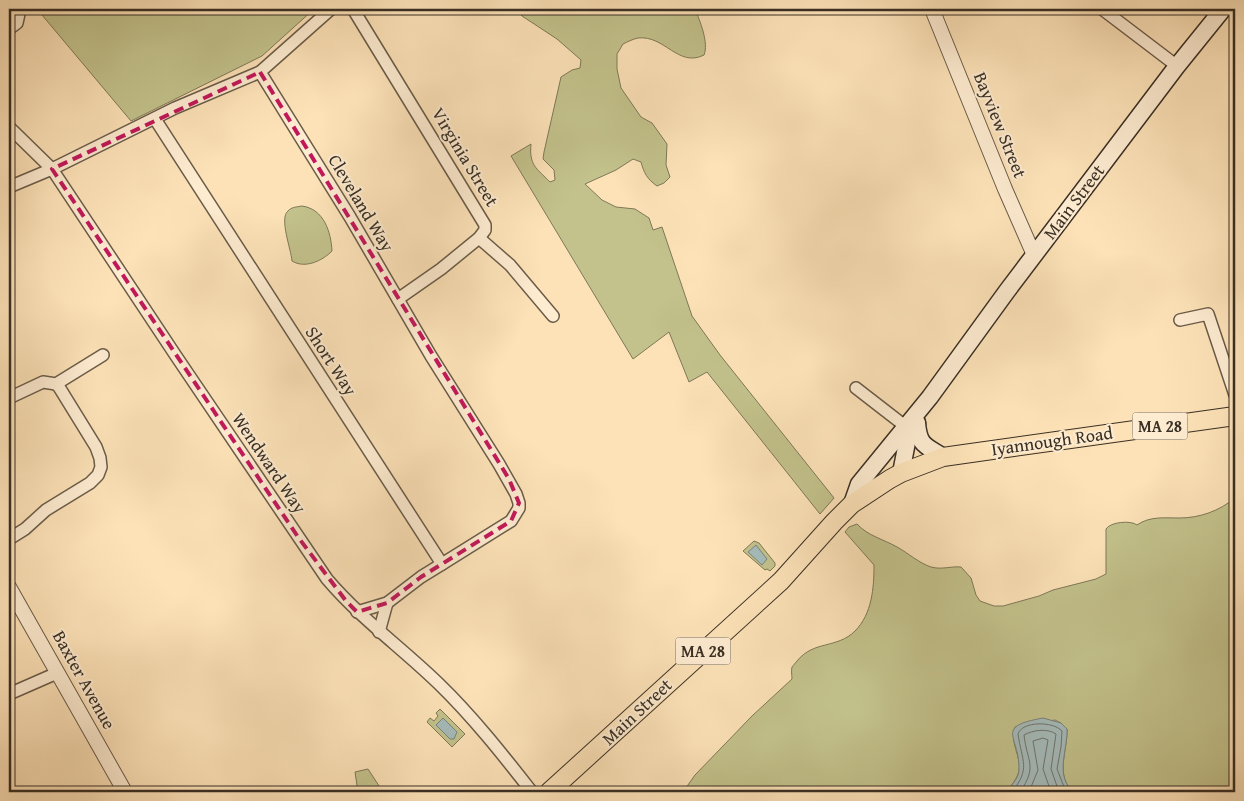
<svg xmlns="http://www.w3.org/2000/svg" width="1244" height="801" viewBox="0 0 1244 801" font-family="'Gentium Book Plus',serif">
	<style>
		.green { fill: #c3c28c; stroke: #7e7858 }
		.water { fill: #a5bbba; stroke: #7a837e }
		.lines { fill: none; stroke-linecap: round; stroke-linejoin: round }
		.shore { stroke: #6f756f; stroke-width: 1 }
		.minor-casing { stroke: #6a5c49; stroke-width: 14 }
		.tertiary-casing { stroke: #6a5c49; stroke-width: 16 }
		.secondary-casing { stroke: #392f24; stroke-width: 19 }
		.primary-casing { stroke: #392f24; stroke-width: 20 }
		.minor { stroke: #feecd1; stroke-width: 11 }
		.tertiary { stroke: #feecd1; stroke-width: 14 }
		.secondary { stroke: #feecd1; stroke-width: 16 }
		.primary { stroke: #fde2b8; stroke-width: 18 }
		.marked { fill: none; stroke: #c2185b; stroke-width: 4; stroke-dasharray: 10 6; stroke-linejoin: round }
		.labels { text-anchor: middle; stroke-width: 4; stroke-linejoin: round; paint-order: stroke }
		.shield { fill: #feecd1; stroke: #746858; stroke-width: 1 }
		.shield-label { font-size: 16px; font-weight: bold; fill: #392f24 }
		.street-label { font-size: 18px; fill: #392f24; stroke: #feecd1 }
	</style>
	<rect width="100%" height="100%" fill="#fde2b8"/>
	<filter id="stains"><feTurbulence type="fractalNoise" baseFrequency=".004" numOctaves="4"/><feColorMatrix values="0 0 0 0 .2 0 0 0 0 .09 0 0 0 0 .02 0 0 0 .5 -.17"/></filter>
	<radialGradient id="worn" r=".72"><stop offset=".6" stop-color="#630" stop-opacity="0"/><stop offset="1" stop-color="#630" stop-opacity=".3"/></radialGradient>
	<g class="green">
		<polygon points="37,9 314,9 262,56 131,121"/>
		<path d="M516,9H695C700,21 709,43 704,55C678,68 665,35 638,38C633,39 627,42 623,44L617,54V69L621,88L641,117L652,123L667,144L666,165L670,177L664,183L657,186C647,179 644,173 641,162L633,159L616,170L585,184L602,200L616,207L635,209L649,218L653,230L662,227L692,316L720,355L834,498L820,514L707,372L689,382L669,332L633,359L511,156L531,144C529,165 536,168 550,182L555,180L554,170L543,159L544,152L561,77L572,70L580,68L581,60L557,39L522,16Z"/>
		<path d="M302,206C324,209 331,232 332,251C322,261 305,269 292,261C291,249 279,218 288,211C291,207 297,207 302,206Z"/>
		<path d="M1235,498V792H1074C1054,777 1068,749 1067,729L1061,723L1055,720L1015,727C1009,742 1022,758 1019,771C1017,779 1011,786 1006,792H683L695,775L752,716L792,679C792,676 791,670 792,667C793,666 796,662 797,661C814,640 837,649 855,631C872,614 874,588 874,565L845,532L849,527L857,524C868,536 883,539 897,547C908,553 919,563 931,567C942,570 951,566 961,567L971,578L976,595L980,601L994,606H1003L1039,596L1053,590L1096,579L1106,574V529C1110,522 1131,520 1137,525C1150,516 1164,518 1179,518C1200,518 1219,511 1235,498Z"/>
		<polygon points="754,541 759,543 775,563 775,566 770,571 767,569 765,570 743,551"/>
		<polygon points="440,709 465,734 452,747 427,722 430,718 434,721 438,716 436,713"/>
		<polygon points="368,769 383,792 358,792 355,772"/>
	</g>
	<g class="water">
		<polygon points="756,545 767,559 762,565 748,552"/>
		<polygon points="443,718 457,732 454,739 450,739 436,725"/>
		<path d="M1043,718L1061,723L1067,729C1068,749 1054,777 1074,792H1006C1011,786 1020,777 1019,768C1019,735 994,727 1043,718Z"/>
	</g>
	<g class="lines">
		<g class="shore">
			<path d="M1012,792C1031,768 1022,762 1018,734C1022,721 1053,721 1062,731L1061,747L1057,769L1066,792"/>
			<path d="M1020,792C1038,766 1027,762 1024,735C1033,730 1047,728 1056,734L1051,769L1059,792"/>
			<polyline points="1029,792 1038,770 1033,741 1043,738 1048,740 1043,769 1051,792"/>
		</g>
		<defs>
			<g id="minor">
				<polyline points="353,9 485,225 485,230 479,238 441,269 398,299"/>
				<polyline points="1102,9 1177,66"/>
				<polyline points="9,29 17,23 20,9"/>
				<polyline points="260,72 331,9"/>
				<polyline points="155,119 442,564 421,577 387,603 357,612"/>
				<path d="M9,127L52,169L176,356L327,579C361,619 402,648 439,684C473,717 503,755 532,792"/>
				<polyline points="9,187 52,169 175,108 260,72 350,217 431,356 499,464 516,494 519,503 519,508 511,521 442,564"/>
				<polyline points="479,238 510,265 553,316"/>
				<polyline points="1180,320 1208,314 1235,395"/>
				<polyline points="856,388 905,426"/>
				<polyline points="9,398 43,382 56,384 103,355"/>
				<polyline points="9,539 25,529 46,510 90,483 98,475 101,467 100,458 96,447 59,387 56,384"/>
				<polyline points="379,632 387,603"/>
				<polyline points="9,694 57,673"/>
			</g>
			<g id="tertiary">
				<polyline points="932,9 1005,189 1034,255"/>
				<polyline points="9,587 125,792"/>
			</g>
			<g id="secondary">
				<path d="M917,423C919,446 925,445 943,457"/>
				<polyline points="901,473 908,437 917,423"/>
				<polyline points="852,504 859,484 930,397 1007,291 1177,66 1223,9"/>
			</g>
			<polyline id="primary" points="549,792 781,581 834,522 852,504 890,479 901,473 943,457 964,454 1235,416"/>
		</defs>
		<use href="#minor" class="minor-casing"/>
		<use href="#tertiary" class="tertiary-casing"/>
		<use href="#secondary" class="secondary-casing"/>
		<use href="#primary" class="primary-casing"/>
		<use href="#minor" class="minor"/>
		<use href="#tertiary" class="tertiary"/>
		<use href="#secondary" class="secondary"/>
		<use href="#primary" class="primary"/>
	</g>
	<path class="marked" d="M260,72L509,479L519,503L511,521L421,577L387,603L357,612L346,601L298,537L52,169Z"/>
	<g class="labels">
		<g class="shield">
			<rect x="1132.5" y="412.5" width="55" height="27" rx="4"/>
			<rect x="675.5" y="637.5" width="55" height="27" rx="4"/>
		</g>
		<g class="shield-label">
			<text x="1160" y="432">MA 28</text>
			<text x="703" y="657">MA 28</text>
		</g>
		<g class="street-label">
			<text transform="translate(1000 125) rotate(68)" y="6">Bayview Street</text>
			<text transform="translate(465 157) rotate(59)" y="6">Virginia Street</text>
			<text transform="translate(1074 202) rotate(-53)" y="6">Main Street</text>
			<text transform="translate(361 203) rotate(59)" y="6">Cleveland Way</text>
			<text transform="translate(331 361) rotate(57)" y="6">Short Way</text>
			<text transform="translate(1052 441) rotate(-8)" y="6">Iyannough Road</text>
			<text transform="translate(269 463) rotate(56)" y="6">Wendward Way</text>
			<text transform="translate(84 680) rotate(61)" y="6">Baxter Avenue</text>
			<text transform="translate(637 712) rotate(-43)" y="6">Main Street</text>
		</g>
	</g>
	<rect width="1244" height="801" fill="none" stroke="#fde2b8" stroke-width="30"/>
	<rect x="10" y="10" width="1224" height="781" fill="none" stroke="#392f24" stroke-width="2.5"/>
	<rect x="15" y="15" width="1214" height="771" fill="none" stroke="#392f24"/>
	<rect width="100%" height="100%" filter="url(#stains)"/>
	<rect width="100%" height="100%" fill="url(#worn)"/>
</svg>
